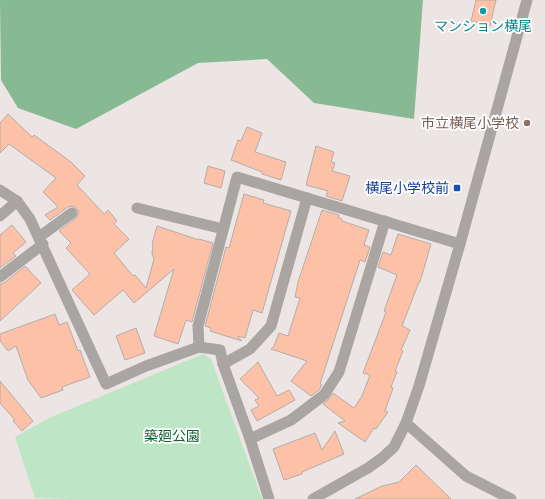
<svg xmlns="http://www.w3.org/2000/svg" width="545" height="499" viewBox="0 0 545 499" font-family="Manrope,'Noto Sans JP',sans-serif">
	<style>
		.green { fill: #bee5c6 }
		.forest { fill: #87b993 }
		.building { fill: #fcc1a7; stroke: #b4adaa }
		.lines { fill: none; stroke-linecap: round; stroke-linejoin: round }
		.minor { stroke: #a8a5a3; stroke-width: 11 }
		.tertiary { stroke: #a8a5a3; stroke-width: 11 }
		.culture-dot { fill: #0f9aa8; stroke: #fff; stroke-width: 1.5 }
		.education-dot { fill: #8d6e63; stroke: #fff; stroke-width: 1.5 }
		.transit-dot { fill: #1a4fb4; stroke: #fff; stroke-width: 1.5 }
		.labels { text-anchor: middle; stroke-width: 3.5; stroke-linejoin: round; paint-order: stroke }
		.culture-label { font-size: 14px; fill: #0d838f; stroke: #fff }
		.education-label { font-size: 14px; fill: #785e54; stroke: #fff; text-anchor: end }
		.transit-label { font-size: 14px; fill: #164399; stroke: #fff; text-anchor: end }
		.park-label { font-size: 14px; fill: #106131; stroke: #fff }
	</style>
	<rect width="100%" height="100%" fill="#ede5e3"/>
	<polygon class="green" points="203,354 211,359 262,499 71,499 35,498 15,437 49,418"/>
	<polygon class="forest" points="0,0 423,0 414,119 314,103 267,59 198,63 76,129 18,108 1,80"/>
	<g class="building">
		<polygon points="476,0 496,0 490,26 471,21"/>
		<polygon points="8,114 32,137 34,135 71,162 85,176 77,185 104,214 108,210 117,221 114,224 129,239 114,253 133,276 135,275 146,288 154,259 152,254 153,245 152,244 157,226 199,240 199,239 213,243 192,322 186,320 178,344 154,336 174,269 134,303 123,290 94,315 72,290 90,274 66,248 71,243 59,231 76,218 79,212 75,207 72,206 68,207 50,220 45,215 58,207 43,192 56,178 9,144 0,153 0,123"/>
		<polygon points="247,127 262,133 255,152 286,162 281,180 262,174 262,172 231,160 238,140 241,141"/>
		<polygon points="316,146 334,152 331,162 335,163 332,171 350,176 342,201 326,196 328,191 306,185"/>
		<polygon points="208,166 225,171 221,188 204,183"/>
		<polygon points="244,194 264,200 263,203 291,211 262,313 253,310 245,338 237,336 242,341 210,331 211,328 205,326 226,247 229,248"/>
		<polygon points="322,210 339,215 338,217 342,219 342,221 369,230 364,245 370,247 365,262 360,260 320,384 322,385 319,390 311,396 291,381 307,361 271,349 274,346 279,333 288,336 300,298 295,297 298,282"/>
		<polygon points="12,225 26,242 13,253 16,256 0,268 0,235"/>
		<polygon points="398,234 431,244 420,282 419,282 402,326 410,330 401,350 403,351 395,371 397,372 391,387 393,388 385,411 388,412 376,429 374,428 365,442 338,423 345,421 323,404 328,400 333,393 354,408 362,396 370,375 363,373 386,312 384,311 397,275 378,267 383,252 391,255"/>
		<polygon points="25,266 41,283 0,321 0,284 4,283"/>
		<polygon points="55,314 59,325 67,322 78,351 80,350 90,377 62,387 63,390 41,398 28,380 16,346 8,351 0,341 0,334"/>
		<polygon points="136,328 145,353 125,360 116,336"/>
		<polygon points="258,362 277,396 289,390 295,400 257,421 251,410 259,406 255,400 259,398 240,379"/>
		<polygon points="0,381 33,421 22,431 13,421 15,420 0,403"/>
		<polygon points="335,431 344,454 302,472 302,474 284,480 273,449 315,433 322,450"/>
		<polygon points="416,465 451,499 355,499 382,486 399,482"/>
	</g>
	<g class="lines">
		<g class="minor">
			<polyline points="0,190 17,201 30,219 106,384 146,366 199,347 220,350 223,364 250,439 269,499"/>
			<polyline points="137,208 223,229"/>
			<polyline points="0,216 17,201"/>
			<polyline points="39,237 72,213"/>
			<polyline points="0,277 43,244"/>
			<polyline points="199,347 198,326 237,177 307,198"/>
			<polyline points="223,364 250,349 271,326 307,198 460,244"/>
			<polyline points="406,423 466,476 511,499"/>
			<polyline points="250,439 291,420 324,395 339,372 385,221"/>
		</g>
		<polyline class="tertiary" points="313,499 368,468 382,458 394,447 406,423 419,386 460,244 527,0"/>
	</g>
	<circle class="culture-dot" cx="483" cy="11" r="4"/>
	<circle class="education-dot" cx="527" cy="123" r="4"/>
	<rect class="transit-dot" x="453" y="184" width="8" height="8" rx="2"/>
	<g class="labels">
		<g class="culture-label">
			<text x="483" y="31">マンション横尾</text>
		</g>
		<g class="education-label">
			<text x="519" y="128">市立横尾小学校</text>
		</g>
		<g class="transit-label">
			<text x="449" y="193">横尾小学校前</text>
		</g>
		<g class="park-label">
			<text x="172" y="441">築廻公園</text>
		</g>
	</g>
</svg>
